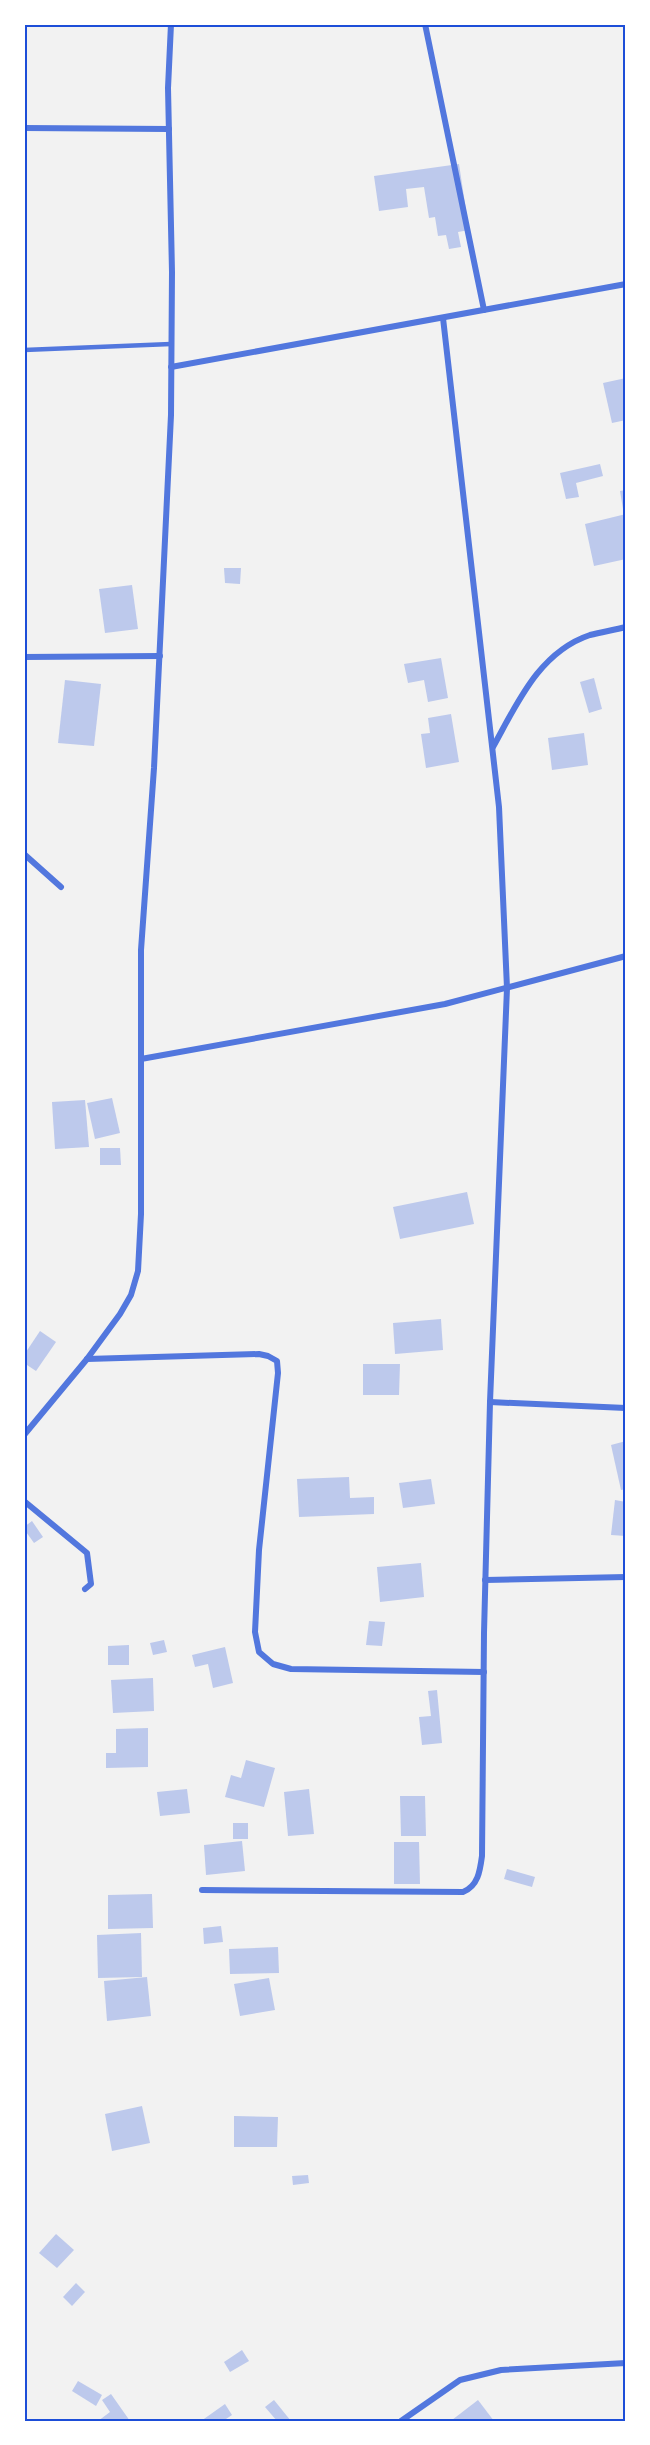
<svg xmlns="http://www.w3.org/2000/svg" width="650" height="2445" viewBox="0 0 650 2445" font-family="Helvetica,sans-serif">
	<style>
		.building { fill: #bdc9ec }
		.lines { fill: none; stroke-linecap: round; stroke-linejoin: round }
		.service { stroke: #5277de; stroke-width: 4.5 }
		.minor { stroke: #5277de; stroke-width: 6 }
		.neatline { fill: none; stroke: #1d4ed8; stroke-width: 2 }
	</style>
	<rect width="100%" height="100%" fill="#f2f2f2"/>
	<g class="building">
		<polygon points="459,164 469,230 458,232 461,247 449,249 446,235 438,236 435,217 429,218 424,187 406,189 408,207 379,211 374,176"/>
		<polygon points="626,378 626,420 612,423 603,383"/>
		<polygon points="600,464 603,476 576,483 579,497 566,499 560,473"/>
		<polygon points="626,490 626,508 623,509 620,491"/>
		<polygon points="626,514 626,559 594,566 585,524"/>
		<polygon points="224,568 241,568 240,584 225,583"/>
		<polygon points="132,585 138,629 105,633 99,589"/>
		<polygon points="441,658 448,698 428,702 424,680 408,683 404,664"/>
		<polygon points="594,678 602,709 589,713 580,682"/>
		<polygon points="65,680 101,684 94,746 58,743"/>
		<polygon points="451,714 459,762 426,768 421,734 430,733 428,718"/>
		<polygon points="584,733 588,765 552,770 548,738"/>
		<polygon points="112,1098 120,1133 95,1139 87,1103"/>
		<polygon points="85,1100 89,1147 55,1149 52,1102"/>
		<polygon points="100,1148 120,1148 121,1165 100,1165"/>
		<polygon points="467,1192 474,1224 400,1239 393,1207"/>
		<polygon points="441,1319 443,1350 395,1354 393,1323"/>
		<polygon points="40,1331 56,1342 36,1371 24,1363 24,1355"/>
		<polygon points="363,1364 400,1364 399,1395 363,1395"/>
		<polygon points="626,1441 626,1489 621,1490 611,1445"/>
		<polygon points="349,1477 350,1498 374,1497 374,1514 299,1517 297,1479"/>
		<polygon points="431,1479 435,1504 403,1508 399,1483"/>
		<polygon points="615,1500 626,1502 626,1536 611,1535"/>
		<polygon points="32,1521 43,1537 34,1543 24,1529 24,1527"/>
		<polygon points="421,1563 424,1597 380,1602 377,1567"/>
		<polygon points="369,1621 385,1622 382,1646 366,1645"/>
		<polygon points="164,1640 167,1652 153,1655 150,1643"/>
		<polygon points="129,1645 129,1665 108,1665 108,1646"/>
		<polygon points="225,1647 233,1683 213,1688 208,1664 195,1667 192,1655"/>
		<polygon points="153,1678 154,1711 113,1713 111,1680"/>
		<polygon points="437,1690 442,1743 422,1745 419,1717 431,1716 428,1691"/>
		<polygon points="148,1728 148,1767 106,1768 106,1753 116,1753 116,1729"/>
		<polygon points="246,1760 275,1768 264,1807 225,1797 231,1775 241,1778"/>
		<polygon points="187,1789 190,1813 160,1816 157,1792"/>
		<polygon points="309,1789 314,1834 288,1836 284,1792"/>
		<polygon points="400,1796 425,1796 426,1836 401,1836"/>
		<rect x="233" y="1823" width="15" height="16"/>
		<polygon points="242,1841 245,1871 206,1875 204,1845"/>
		<polygon points="394,1842 419,1842 420,1884 394,1884"/>
		<polygon points="507,1869 535,1877 532,1887 504,1879"/>
		<polygon points="152,1894 153,1928 108,1929 108,1895"/>
		<polygon points="221,1926 223,1942 204,1944 203,1928"/>
		<polygon points="141,1933 142,1977 98,1978 97,1935"/>
		<polygon points="278,1947 279,1973 230,1974 229,1949"/>
		<polygon points="147,1977 151,2016 107,2021 104,1981"/>
		<polygon points="269,1978 275,2010 240,2016 234,1984"/>
		<polygon points="142,2106 150,2143 112,2151 105,2114"/>
		<polygon points="234,2116 278,2117 277,2147 234,2147"/>
		<polygon points="308,2175 309,2183 293,2185 292,2176"/>
		<polygon points="56,2234 74,2250 57,2268 39,2253"/>
		<polygon points="76,2283 85,2292 72,2306 63,2297"/>
		<polygon points="242,2350 249,2361 230,2372 224,2362"/>
		<polygon points="78,2381 102,2395 96,2406 72,2391"/>
		<polygon points="111,2394 130,2421 98,2421 110,2412 102,2400"/>
		<polygon points="274,2400 291,2421 277,2421 265,2407"/>
		<polygon points="478,2400 494,2421 453,2421 452,2420"/>
		<polygon points="225,2404 232,2415 223,2421 201,2421"/>
	</g>
	<g class="lines">
		<polyline class="service" points="24,350 171,344"/>
		<g class="minor">
			<polyline points="425,24 484,310"/>
			<polyline points="24,128 169,129"/>
			<polyline points="171,367 626,284"/>
			<polyline points="24,657 160,656"/>
			<path d="M493,747C517,704 539,652 590,635C602,632 614,630 626,627"/>
			<polyline points="24,854 61,887"/>
			<polyline points="141,1059 445,1004 626,956"/>
			<polyline points="87,1359 259,1354 268,1356 277,1361 278,1373 259,1550 255,1632 259,1652 273,1664 291,1669 484,1672"/>
			<polyline points="490,1402 626,1408"/>
			<polyline points="24,1435 87,1359 120,1314 131,1295 138,1271 141,1214 141,950 154,768 171,415 172,272 168,88 171,24"/>
			<polyline points="24,1501 87,1553 91,1584 85,1589"/>
			<polyline points="485,1580 626,1577"/>
			<path d="M202,1890L463,1892C478,1886 480,1871 482,1856L484,1633L490,1402L507,988L499,807L443,318"/>
			<polyline points="401,2421 460,2380 501,2370 626,2363"/>
		</g>
	</g>
	<rect width="650" height="2445" fill="none" stroke="#ffffff" stroke-width="51"/>
	<rect x="26" y="26" width="598" height="2394" class="neatline"/>
</svg>
